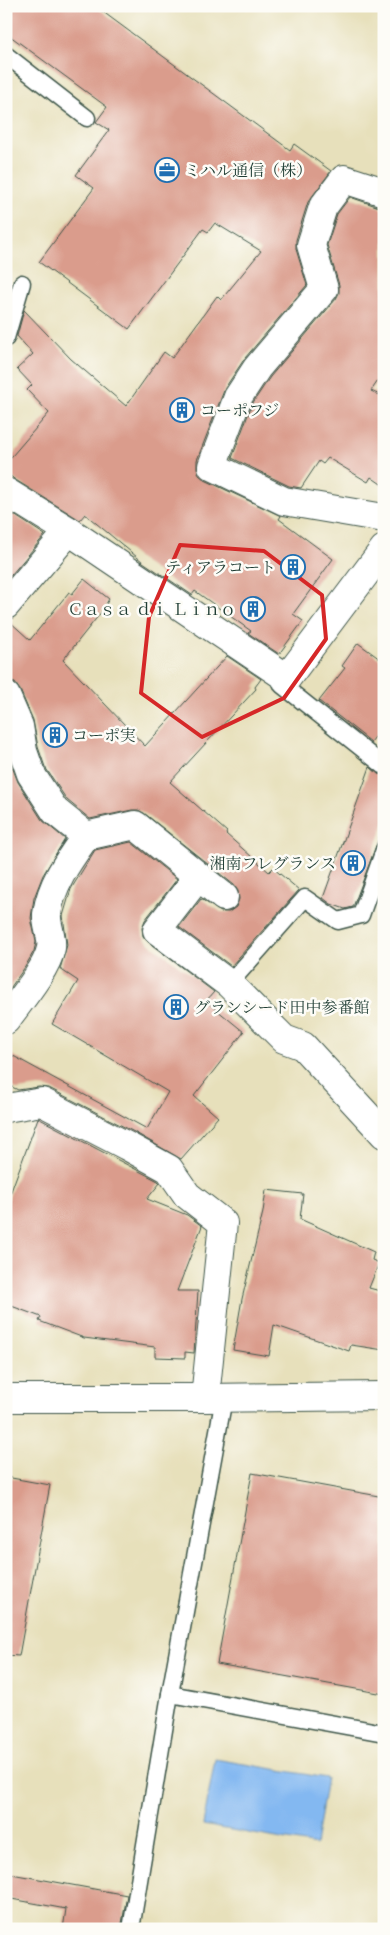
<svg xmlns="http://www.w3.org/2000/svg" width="390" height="1935" viewBox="0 0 390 1935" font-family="'Libre Caslon Text','Noto Serif JP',serif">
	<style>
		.water { fill: #83b8f1; stroke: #517a92 }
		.building { fill: #da9c8c }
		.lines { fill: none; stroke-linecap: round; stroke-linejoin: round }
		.service-casing { stroke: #3d5548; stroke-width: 19 }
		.minor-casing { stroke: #3d5548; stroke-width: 30 }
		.tertiary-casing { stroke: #3d5548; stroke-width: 30 }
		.service { stroke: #fff; stroke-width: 16 }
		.minor { stroke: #fff; stroke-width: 28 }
		.tertiary { stroke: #fff; stroke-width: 28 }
		.marked { fill: none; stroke: #d62828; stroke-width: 4; stroke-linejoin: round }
		.labels { text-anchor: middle; stroke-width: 5; stroke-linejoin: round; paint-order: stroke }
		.poi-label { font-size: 16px; fill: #1f3d34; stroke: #fdfcf7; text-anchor: start }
	</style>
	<rect width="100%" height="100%" fill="#fdfcf7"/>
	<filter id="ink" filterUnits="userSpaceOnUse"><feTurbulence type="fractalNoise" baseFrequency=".02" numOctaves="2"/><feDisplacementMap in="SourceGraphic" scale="10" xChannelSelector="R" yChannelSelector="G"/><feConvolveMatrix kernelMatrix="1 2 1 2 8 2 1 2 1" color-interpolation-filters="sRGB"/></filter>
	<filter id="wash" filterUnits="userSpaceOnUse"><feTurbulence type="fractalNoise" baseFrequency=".0096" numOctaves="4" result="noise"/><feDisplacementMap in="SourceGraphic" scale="20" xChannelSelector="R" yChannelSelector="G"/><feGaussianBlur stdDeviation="1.12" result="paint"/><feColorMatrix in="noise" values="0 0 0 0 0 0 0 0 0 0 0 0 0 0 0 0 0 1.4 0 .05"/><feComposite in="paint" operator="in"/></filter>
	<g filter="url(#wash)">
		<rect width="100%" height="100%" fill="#e7e0bb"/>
		<polygon class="water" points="215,1759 327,1778 316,1845 203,1825"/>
		<g id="blocks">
			<g class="building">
				<polygon points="6,6 95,6 290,150 294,144 331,171 308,202 296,240 296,249 307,285 245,358 225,388 197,460 197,468 199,475 205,480 281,516 279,519 333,559 293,614 303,621 279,654 248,633 251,631 195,591 192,595 143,562 85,514 80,520 14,479 6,472 6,463 49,413 27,390 32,385 17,369 33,354 17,336 24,310 71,359 126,406 164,352 172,358 217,296 221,300 261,251 215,223 208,232 203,229 129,329 39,262 94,188 76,175 109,130 96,122 107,107 6,33"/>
				<polygon points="350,197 379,207 384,210 384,372 371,391 384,397 384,486 371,477 368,482 328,458 323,464 319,461 301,488 289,486 232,458 252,404 270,377 336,299 339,293 339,285 327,245 337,214"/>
				<polygon points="8,511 45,535 6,581 6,513"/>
				<polygon points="84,579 109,599 106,604 107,605 63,660 145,746 227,656 261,679 255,687 256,689 170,782 227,832 226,834 269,872 273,868 299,890 231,966 179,927 201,899 221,912 229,912 236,907 239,899 238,891 234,885 144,813 138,810 132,810 90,819 67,800 45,767 38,747 33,720 20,690 15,683 6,681 6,620 8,620 30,640 69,592 72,594"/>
				<polygon points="358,643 384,662 384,726 371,742 319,701 345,668 342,666"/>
				<polygon points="6,745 8,756 18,782 42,820 65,839 43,875 34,898 31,918 36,942 34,951 25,967 6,994"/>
				<polygon points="370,767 378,774 384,776 384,825 353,907 345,909 331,904 323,898"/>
				<polygon points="131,842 177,879 145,920 142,928 143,936 148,942 214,992 206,1001 244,1032 194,1096 218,1117 181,1159 134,1132 49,1088 39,1087 18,1090 6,1084 6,1052 147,1129 168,1092 52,1024 78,981 60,969 67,945 63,916 71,889 95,850"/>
				<polygon points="38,1118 158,1181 160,1183 147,1199 187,1215 202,1226 177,1291 198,1291 194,1353 185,1352 185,1358 155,1357 155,1347 84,1338 39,1321 41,1317 6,1304 6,1205"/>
				<polygon points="266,1190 303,1194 300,1219 374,1252 372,1260 379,1263 369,1288 384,1292 384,1350 351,1345 349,1351 274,1325 269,1356 233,1350 242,1299 263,1212"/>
				<polygon points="252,1473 384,1497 384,1694 217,1664"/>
				<polygon points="6,1477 50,1485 19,1656 6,1655"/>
				<polygon points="6,1873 127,1895 121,1929 63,1929 66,1909 6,1898"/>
			</g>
		</g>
	</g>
	<g filter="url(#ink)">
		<use href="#blocks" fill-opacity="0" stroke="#3d5548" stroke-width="1"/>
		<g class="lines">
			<defs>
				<g id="service">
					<polyline points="6,55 87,118"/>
					<polyline points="6,338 22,283"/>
					<polyline points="287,678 282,685 384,766"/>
					<polyline points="229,984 305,898 338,921 361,915 384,850"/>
					<polyline points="170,1694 384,1733"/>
					<polyline points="131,1929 170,1694 224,1398"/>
				</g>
				<g id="minor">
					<polyline points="384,192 344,179 323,207 311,245 324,289 257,368 238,397 212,466 284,501 384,518"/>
					<polyline points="6,492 69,531 287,678 384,549"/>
					<polyline points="6,605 69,531"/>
					<polyline points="6,696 19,726 23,751 31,774 55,811 86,836"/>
					<polyline points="198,877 157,930 229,984 284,1039 303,1046 384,1134"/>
					<path d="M6,1020C19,1002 47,969 51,948C53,937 46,926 47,914C51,884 69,860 86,836L135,825L224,897"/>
					<polyline points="6,1108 42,1102 127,1146 169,1169 187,1195 223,1223 205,1398"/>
				</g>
				<polyline id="tertiary" points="6,1398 205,1398 384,1396"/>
			</defs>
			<use href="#service" class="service-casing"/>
			<use href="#minor" class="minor-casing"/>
			<use href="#tertiary" class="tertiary-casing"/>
			<use href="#service" class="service"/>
			<use href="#minor" class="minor"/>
			<use href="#tertiary" class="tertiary"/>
		</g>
	</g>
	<path class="marked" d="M180,545L264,551L322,595L326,639L284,698L202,737L141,693L149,617Z"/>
	<defs>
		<symbol id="office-ring" viewBox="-11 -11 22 22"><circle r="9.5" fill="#fdfcf7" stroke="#1f6fb2" stroke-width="1.5"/><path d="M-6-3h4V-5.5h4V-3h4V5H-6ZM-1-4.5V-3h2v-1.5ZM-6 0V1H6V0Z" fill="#1f6fb2"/></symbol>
		<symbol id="building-ring" viewBox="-11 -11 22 22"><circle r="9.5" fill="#fdfcf7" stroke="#1f6fb2" stroke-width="1.5"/><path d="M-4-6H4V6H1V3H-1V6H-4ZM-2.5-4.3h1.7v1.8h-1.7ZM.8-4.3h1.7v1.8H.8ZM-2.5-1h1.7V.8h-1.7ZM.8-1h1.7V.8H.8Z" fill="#1f6fb2"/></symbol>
	</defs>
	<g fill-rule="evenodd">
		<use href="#office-ring" x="153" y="156" width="28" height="28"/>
		<use href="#building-ring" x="168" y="396" width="28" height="28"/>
		<use href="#building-ring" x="279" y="553" width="28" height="28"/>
		<use href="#building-ring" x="239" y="595" width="28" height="28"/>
		<use href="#building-ring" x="41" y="721" width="28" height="28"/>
		<use href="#building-ring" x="339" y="849" width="28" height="28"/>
		<use href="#building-ring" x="162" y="993" width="28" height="28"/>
	</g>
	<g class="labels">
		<g class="poi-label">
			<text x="184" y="176">ミハル通信（株）</text>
			<text x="200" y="416">コーポフジ</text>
			<text x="276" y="573" text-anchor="end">ティアラコート</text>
			<text x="236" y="615" text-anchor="end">Ｃａｓａ ｄｉ Ｌｉｎｏ</text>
			<text x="72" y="741">コーポ実</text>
			<text x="336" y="869" text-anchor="end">湘南フレグランス</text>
			<text x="194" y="1013">グランシード田中参番館</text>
		</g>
	</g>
	<rect width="390" height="1935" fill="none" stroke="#fdfcf7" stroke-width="25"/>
</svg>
